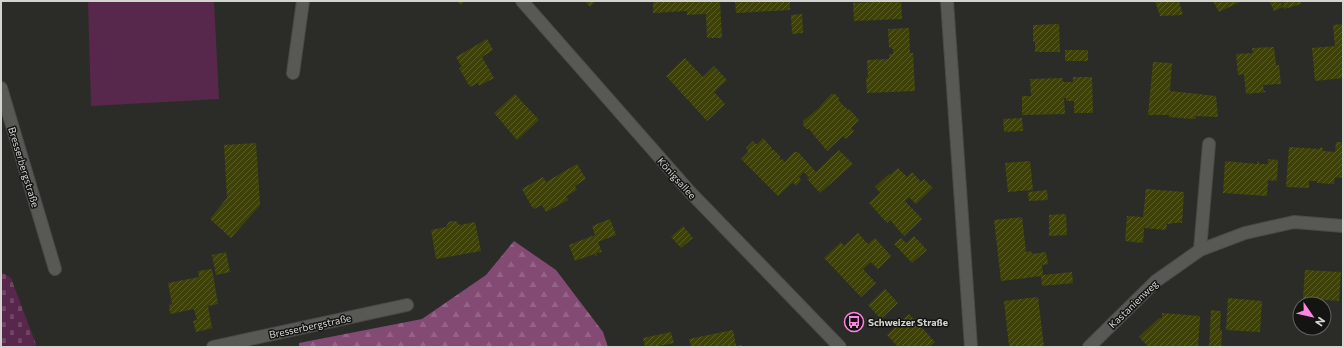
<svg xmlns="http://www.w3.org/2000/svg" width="1344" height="348" viewBox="0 0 1344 348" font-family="Commissioner,sans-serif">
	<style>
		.grass { fill: #57284b }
		.forest { fill: url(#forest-firs) }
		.cemetery { fill: url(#cemetery-stones) }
		.building { fill: url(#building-hatch) }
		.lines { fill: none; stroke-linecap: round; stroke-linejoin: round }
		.minor-casing { stroke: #494946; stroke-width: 14 }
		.minor { stroke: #585954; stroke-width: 12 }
		.labels { text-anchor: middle; stroke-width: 3; stroke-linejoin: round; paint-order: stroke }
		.street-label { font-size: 10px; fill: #d3d3d0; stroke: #141412 }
		.poi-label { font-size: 10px; font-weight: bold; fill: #d3d3d0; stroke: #141412; text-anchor: start }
	</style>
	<defs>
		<pattern id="forest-firs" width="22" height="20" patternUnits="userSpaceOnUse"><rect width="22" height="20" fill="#834a74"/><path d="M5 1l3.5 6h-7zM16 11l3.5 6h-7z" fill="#946387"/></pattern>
		<pattern id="cemetery-stones" width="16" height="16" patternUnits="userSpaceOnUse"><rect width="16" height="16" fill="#57284b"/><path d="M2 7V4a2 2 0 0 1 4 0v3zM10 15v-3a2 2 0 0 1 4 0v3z" fill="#6e4664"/></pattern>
		<pattern id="building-hatch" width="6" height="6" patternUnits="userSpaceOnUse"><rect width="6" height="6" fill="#3f4208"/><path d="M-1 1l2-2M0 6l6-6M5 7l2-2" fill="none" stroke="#5a5c2b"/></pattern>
	</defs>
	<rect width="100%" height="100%" fill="#2b2c27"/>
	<polygon class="grass" points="88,1 214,1 219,99 91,106"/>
	<polygon class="forest" points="514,241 556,270 603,332 608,347 299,347 299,343 422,319 486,275"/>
	<polygon class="cemetery" points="1,272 11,278 37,347 1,347"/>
	<g class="building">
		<polygon points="457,1 465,1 461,5"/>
		<polygon points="585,1 596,1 590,7"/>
		<polygon points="653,1 720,1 722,38 707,38 706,14 687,15 687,11 653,13"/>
		<polygon points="735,1 790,1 790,10 736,13"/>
		<polygon points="873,1 901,1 902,19 854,21 853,3 873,2"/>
		<polygon points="1155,1 1179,1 1183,15 1160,16"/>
		<polygon points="1213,1 1242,1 1219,12"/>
		<polygon points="1269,1 1280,1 1283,7 1274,11"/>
		<polygon points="1282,1 1301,1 1301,4 1284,9"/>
		<polygon points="802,14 803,33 792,34 791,15"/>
		<polygon points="1059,24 1060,52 1035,52 1035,42 1033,42 1033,25"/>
		<polygon points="1343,24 1343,78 1315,81 1312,48 1335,46 1333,25"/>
		<polygon points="909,28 910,53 913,53 915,91 867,93 866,78 868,77 867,60 889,59 889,54 893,54 893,49 889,47 888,29"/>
		<polygon points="487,39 493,50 482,57 494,78 479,86 478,83 470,87 459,68 462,67 456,57"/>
		<polygon points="1274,47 1276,65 1279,65 1281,84 1263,85 1264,91 1267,92 1246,94 1244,74 1238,75 1236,54 1253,53 1252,48"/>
		<rect x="1065" y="50" width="23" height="11"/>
		<polygon points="685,58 703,77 714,66 727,80 714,92 725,104 707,121 666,76"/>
		<polygon points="1153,62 1172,63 1170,91 1216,96 1218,117 1196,116 1195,119 1169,117 1169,115 1148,115"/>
		<polygon points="1073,77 1092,77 1093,113 1074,113 1074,101 1066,101 1066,98 1064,98 1065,114 1022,115 1022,96 1031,96 1030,79 1062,78 1063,82 1073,82"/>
		<polygon points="515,94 539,120 517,140 494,113"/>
		<polygon points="831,94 835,94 839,98 839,101 848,110 849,109 859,120 851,128 854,131 846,139 843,136 827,151 809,129 806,129 803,125 803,121 818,109"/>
		<polygon points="1022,118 1023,131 1004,132 1003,119"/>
		<polygon points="763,138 772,148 772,150 774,150 780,156 780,160 782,159 785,162 794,152 798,152 816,172 839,150 853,164 820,193 807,179 809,178 804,172 799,177 801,180 796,186 793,182 778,196 741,159 748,152 746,148 753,141 756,144 757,144"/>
		<polygon points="1336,142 1343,142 1343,178 1335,177 1334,184 1317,183 1317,181 1309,181 1309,188 1286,187 1289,147 1320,149 1320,147 1323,148 1323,151 1335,152"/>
		<polygon points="256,143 260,205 231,238 210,219 227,198 224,145"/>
		<polygon points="1268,159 1278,160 1277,181 1268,180 1267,196 1223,193 1225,161 1257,164 1257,161 1259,162 1259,164 1268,164"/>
		<polygon points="1030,161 1033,190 1008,192 1005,163"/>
		<polygon points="577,164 586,179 575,186 577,190 566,196 568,200 546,212 542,205 534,209 532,207 522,189 543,177 546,182"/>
		<polygon points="898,168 907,177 912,172 921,182 924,179 933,188 916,204 909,197 905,201 922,219 904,236 890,220 887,223 869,203 880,193 875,187 889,174 890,175"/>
		<polygon points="1146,189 1184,192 1182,223 1172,223 1172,224 1167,224 1166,230 1144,228 1143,243 1125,241 1127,216 1143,217"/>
		<polygon points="1047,190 1048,200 1029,201 1028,192"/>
		<polygon points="1066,214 1067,235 1049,236 1049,215"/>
		<polygon points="1022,217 1026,252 1031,251 1032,254 1046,252 1048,264 1042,265 1043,275 1072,272 1073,283 1042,286 1041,276 1001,281 994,220"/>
		<polygon points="610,219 616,235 598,242 602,252 596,253 597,255 595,256 594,254 575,261 569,245 595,235 592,226"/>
		<polygon points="451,221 456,221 460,225 475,222 481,251 436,259 431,230 446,227 448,223"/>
		<polygon points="683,226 693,238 681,248 671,237"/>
		<polygon points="858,233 868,244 875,238 891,256 878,269 871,262 863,269 876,283 861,297 824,258 841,242 844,246"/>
		<polygon points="914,236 927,250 912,263 894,244 901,238 906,243"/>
		<polygon points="226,252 230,272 216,275 212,255"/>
		<polygon points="212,269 218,304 208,306 212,328 196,332 193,321 197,320 194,309 170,314 169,305 172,304 168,283 199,277 198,271"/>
		<polygon points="1305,270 1341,272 1339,301 1303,298"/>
		<polygon points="885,289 898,303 881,319 868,305"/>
		<polygon points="1038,297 1044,347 1009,347 1004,301"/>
		<polygon points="1228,298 1262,301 1260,332 1226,330"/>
		<polygon points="1211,310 1221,311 1220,330 1222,330 1221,347 1209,347"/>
		<polygon points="1162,313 1200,316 1198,347 1148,347 1139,337 1159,318 1162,318"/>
		<polygon points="909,314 935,342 930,347 898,347 887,335"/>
		<polygon points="733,330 736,346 742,345 742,347 691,347 689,339"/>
		<polygon points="671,332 674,343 653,347 645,347 643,338"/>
	</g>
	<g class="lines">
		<defs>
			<g id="minor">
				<polyline points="522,1 690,192 840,347"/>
				<polyline points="947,1 971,347"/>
				<polyline points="293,73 303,1"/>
				<polyline points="1,88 55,269"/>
				<polyline points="1200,250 1209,144"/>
				<polyline points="213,347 407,305"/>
				<polyline points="1089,347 1156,281 1200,250 1245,233 1294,222 1343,226"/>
			</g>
		</defs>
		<use href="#minor" class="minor-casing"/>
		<use href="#minor" class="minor"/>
	</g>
	<defs>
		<symbol id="bus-ring" viewBox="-11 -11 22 22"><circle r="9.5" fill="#141412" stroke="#fe86e0" stroke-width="1.5"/><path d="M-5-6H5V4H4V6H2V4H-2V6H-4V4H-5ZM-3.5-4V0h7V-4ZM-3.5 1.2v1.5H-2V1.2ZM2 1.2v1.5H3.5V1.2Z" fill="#fe86e0"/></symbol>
	</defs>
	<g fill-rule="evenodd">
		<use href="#bus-ring" x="843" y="311" width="22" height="22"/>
	</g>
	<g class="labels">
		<g class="street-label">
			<text transform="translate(24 167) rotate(73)" y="4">Bresserbergstraße</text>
			<text transform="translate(677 178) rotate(48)" y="4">Königsallee</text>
			<text transform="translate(1133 304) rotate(-44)" y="4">Kastanienweg</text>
			<text transform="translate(310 326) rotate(-12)" y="4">Bresserbergstraße</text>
		</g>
		<g class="poi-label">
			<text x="868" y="326">Schweizer Straße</text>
		</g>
	</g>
	<rect width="1344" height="348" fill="none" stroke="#d3d3d0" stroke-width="4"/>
	<g transform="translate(1312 316) rotate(124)"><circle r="19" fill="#141412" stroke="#60605e"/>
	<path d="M0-3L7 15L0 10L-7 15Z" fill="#fe86e0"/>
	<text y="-6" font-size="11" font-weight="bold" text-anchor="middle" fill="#d3d3d0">N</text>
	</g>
</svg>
